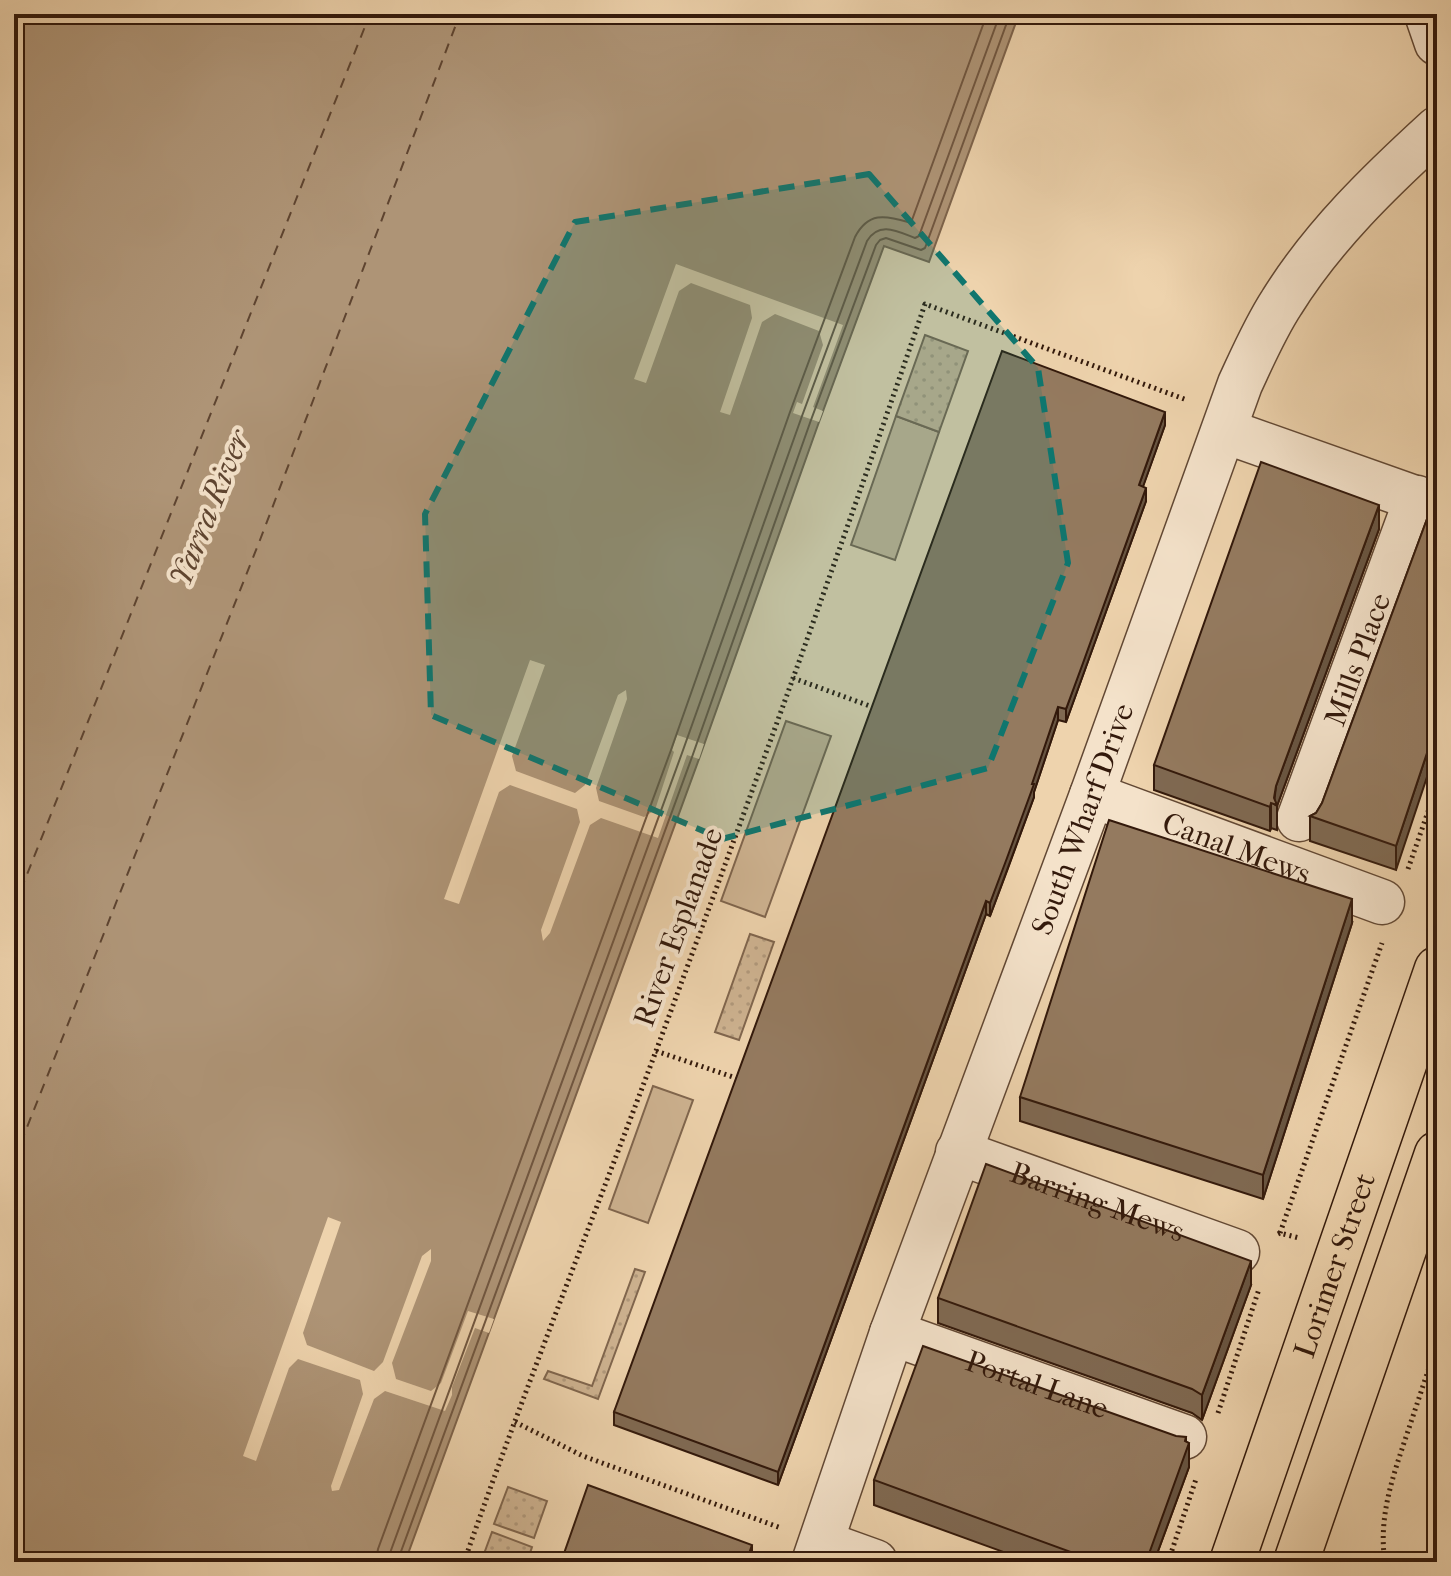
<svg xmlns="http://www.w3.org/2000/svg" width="1451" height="1576" viewBox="0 0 1451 1576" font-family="'IM FELL French Canon',serif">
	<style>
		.green { fill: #ceb391; stroke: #80664e; stroke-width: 2 }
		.garden { fill: url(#garden-dots); stroke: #80664e; stroke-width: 2 }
		.water { fill: #ae9476; stroke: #7d634b; stroke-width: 2 }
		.pier { fill: #eed3ad }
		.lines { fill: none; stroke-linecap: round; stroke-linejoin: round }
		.shore { stroke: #705640; stroke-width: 2 }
		.ferry { stroke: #5e4430; stroke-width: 2; stroke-dasharray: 10 8; stroke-linecap: butt }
		.minor-casing { stroke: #624834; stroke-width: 47 }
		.major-casing { stroke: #33190b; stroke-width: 47 }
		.path { stroke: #33190b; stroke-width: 5; stroke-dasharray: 2 4; stroke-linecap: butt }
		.minor { stroke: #f4e2ca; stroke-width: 44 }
		.major { stroke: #eed3ad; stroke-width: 44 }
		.wall { fill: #7f6952; stroke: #33190b; stroke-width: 2 }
		.shaded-wall { fill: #685542; stroke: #33190b; stroke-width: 2 }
		.building { fill: #947a5f; stroke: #33190b; stroke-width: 2 }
		.marked { fill: #0f766e; fill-opacity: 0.2; stroke: #0f766e; stroke-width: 6; stroke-dasharray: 16 10; stroke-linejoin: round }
		.labels { text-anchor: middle; stroke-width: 8; stroke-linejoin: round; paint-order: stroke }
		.street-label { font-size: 30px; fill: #33190b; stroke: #f4e2ca }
		.water-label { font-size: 32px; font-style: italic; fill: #5e4430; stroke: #f4e2ca }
	</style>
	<defs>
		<pattern id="garden-dots" width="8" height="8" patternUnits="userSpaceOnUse" patternTransform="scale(2)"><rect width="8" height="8" fill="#ceb391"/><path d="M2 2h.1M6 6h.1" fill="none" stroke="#b1997c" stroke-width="1.8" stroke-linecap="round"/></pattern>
	</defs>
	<rect width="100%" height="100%" fill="#eed3ad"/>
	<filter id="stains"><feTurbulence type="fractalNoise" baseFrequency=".0025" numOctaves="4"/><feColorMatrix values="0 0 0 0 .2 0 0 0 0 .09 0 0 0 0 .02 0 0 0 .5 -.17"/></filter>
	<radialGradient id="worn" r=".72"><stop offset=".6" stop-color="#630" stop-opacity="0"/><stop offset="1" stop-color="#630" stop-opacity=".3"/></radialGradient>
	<g class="green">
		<polygon points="896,416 939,432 895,560 851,545"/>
		<polygon points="786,721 831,736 765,917 721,901"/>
		<polygon points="653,1086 693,1100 648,1223 609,1209"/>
	</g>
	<g class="garden">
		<polygon points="925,335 968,351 939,432 896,416"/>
		<polygon points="750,934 774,942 739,1040 715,1032"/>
		<polygon points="635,1269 645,1272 598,1399 544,1379 548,1371 592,1386"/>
		<polygon points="508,1487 547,1501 534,1538 494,1524"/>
		<polygon points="492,1532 532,1547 527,1562 481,1562"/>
	</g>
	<polygon class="water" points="14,14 1019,14 929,262 884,246 819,422 699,759 405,1562 14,1562"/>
	<g class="pier">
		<polygon points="676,264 843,325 813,407 823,411 819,422 793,413 797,402 802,404 823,345 819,331 775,314 762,322 730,415 720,412 752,318 750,305 691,283 679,291 646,383 634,379"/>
		<polygon points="530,660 545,665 512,756 516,771 575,793 585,785 618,695 626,690 627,699 596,788 599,801 644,817 655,810 674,752 672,750 677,735 704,744 699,759 687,755 658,838 601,818 590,825 550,933 543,941 541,930 580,822 577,809 510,785 499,792 459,904 444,899"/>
		<polygon points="328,1217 341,1222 303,1333 307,1345 374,1371 383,1362 422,1256 431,1249 431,1261 392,1363 396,1379 431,1391 441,1383 468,1311 494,1319 489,1333 475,1328 452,1387 452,1395 445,1411 385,1391 374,1399 339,1490 332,1491 331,1486 363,1394 360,1380 298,1359 289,1368 256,1461 243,1456"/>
	</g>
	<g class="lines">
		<g class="shore">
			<path d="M376,1562L378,1549L671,750L790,412L855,237C868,212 885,215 908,222L912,220L987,14"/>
			<path d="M388,1562L390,1553L682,753L802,416L867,241C879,221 897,231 915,238L919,236L1000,14"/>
			<polyline points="399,1562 399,1557 692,757 811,420 876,245 880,240 886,238 921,250 925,248 1010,14"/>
		</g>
		<g class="ferry">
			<polyline points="14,907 370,14"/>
			<polyline points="14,1160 260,540 460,14"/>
		</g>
		<defs>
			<g id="minor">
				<polyline points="1427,14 1437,43"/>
				<polyline points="1225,431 1437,506"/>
				<path id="s1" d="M1092,795L1382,902"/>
				<path id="s2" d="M1299,819L1417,498"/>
				<path id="s3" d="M958,1152L1237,1252"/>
				<path id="s4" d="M892,1333L1184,1437"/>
				<polyline points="822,1543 875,1562"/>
				<path id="s5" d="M814,1562L892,1333L1092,795L1240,384C1253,356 1265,328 1282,302C1323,236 1380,181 1437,129"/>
			</g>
			<g id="major">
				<path id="s6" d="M1232,1562L1437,969"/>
				<polyline points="1296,1562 1437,1154"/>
			</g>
		</defs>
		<use href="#minor" class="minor-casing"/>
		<use href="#major" class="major-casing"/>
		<g class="path">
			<polyline points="793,678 878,709"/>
			<polyline points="1408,869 1437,786"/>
			<polyline points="656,1051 742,1080"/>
			<polyline points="1280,1233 1382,943"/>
			<polyline points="1278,1234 1280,1233 1299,1238"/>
			<polyline points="1218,1413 1259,1289"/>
			<polyline points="515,1422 583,1456 781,1528"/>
			<path d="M464,1562C524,1390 592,1222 656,1051C748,804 839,555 925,304L1187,400"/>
			<polyline points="1168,1562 1196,1479"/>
			<path d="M1385,1562C1378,1517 1393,1476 1407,1434C1417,1404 1427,1374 1437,1344"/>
		</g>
		<use href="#minor" class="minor"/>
		<use href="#major" class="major"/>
	</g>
	<g class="wall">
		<polygon points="1165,425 1143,486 1146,501 1066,722 1058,720 1034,792 1034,797 1007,871 990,916 986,914 778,1485 614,1425 614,1412"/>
		<polygon points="1427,519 1396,870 1310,841 1310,816 1316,813 1322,803"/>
		<polygon points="1379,529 1277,806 1277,830 1271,828 1270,831 1154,790 1154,765"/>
		<polygon points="1352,923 1263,1199 1020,1121 1020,1097"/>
		<polygon points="1251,1285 1202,1420 1192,1413 938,1323 938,1298"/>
		<polygon points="1186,1442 1189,1467 1154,1562 1031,1562 874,1505 874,1480"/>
	</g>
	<g class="shaded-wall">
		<polygon points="1165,412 1165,425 1139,498 1139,485"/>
		<polygon points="1146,488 1146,501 1066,722 1066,709"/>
		<polygon points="1379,505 1379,529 1277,806 1274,804 1276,786"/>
		<polygon points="1058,707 1058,720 1034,792 1034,797 990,916 990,903"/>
		<polygon points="1437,723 1437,747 1396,870 1396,846"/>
		<polygon points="1271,803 1271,828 1270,831 1270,807"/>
		<polygon points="1352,899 1352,923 1263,1199 1263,1175"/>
		<polygon points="986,901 986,914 778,1485 778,1472"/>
		<polygon points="1251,1261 1251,1285 1202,1420 1202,1395"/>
		<polygon points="1186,1437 1186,1450 1189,1443 1189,1467 1154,1562 1146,1562"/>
		<polygon points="752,1545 752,1558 751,1562 746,1562"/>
	</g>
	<g class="building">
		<polygon points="1002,351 1165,412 1139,485 1146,488 1083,663 1066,709 1058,707 1032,784 1034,784 1007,858 990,903 986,901 778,1472 614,1412"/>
		<polygon points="1261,462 1379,505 1276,786 1274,798 1277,805 1271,803 1270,807 1154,765"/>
		<polygon points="1427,519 1437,523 1437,723 1396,846 1310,816 1316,813 1322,803"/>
		<polygon points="1109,820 1352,899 1263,1175 1020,1097"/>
		<polygon points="986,1164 1251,1261 1202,1395 1192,1389 938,1298"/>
		<polygon points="923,1346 1176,1436 1186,1437 1185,1441 1189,1443 1146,1562 1098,1562 874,1480"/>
		<polygon points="588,1485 752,1545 746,1562 561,1562"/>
	</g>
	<path class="marked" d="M869,174L1038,368L1068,563L988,768L722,839L431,715L425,514L575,222Z"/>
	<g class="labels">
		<g class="street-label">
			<text dy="10" stroke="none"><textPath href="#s2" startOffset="170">Mills Place</textPath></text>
			<text dy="10" stroke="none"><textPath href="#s5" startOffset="790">South Wharf Drive</textPath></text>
			<text dy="10" stroke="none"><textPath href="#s1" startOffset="154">Canal Mews</textPath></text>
			<text transform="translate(678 927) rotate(-70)" y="10">River Esplanade</text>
			<text dy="10" stroke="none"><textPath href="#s3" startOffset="148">Barring Mews</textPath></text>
			<text dy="10" stroke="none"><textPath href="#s6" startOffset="314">Lorimer Street</textPath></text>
			<text dy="10" stroke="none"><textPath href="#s4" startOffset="154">Portal Lane</textPath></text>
		</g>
		<g class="water-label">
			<text transform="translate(209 508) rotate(-68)" y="11">Yarra River</text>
		</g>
	</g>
	<rect width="1451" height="1576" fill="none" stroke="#eed3ad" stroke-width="48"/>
	<rect x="16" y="16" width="1419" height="1544" fill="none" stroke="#33190b" stroke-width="4"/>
	<rect x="24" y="24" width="1403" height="1528" fill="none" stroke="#33190b" stroke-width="2"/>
	<rect width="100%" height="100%" filter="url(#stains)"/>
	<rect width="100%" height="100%" fill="url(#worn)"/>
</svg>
